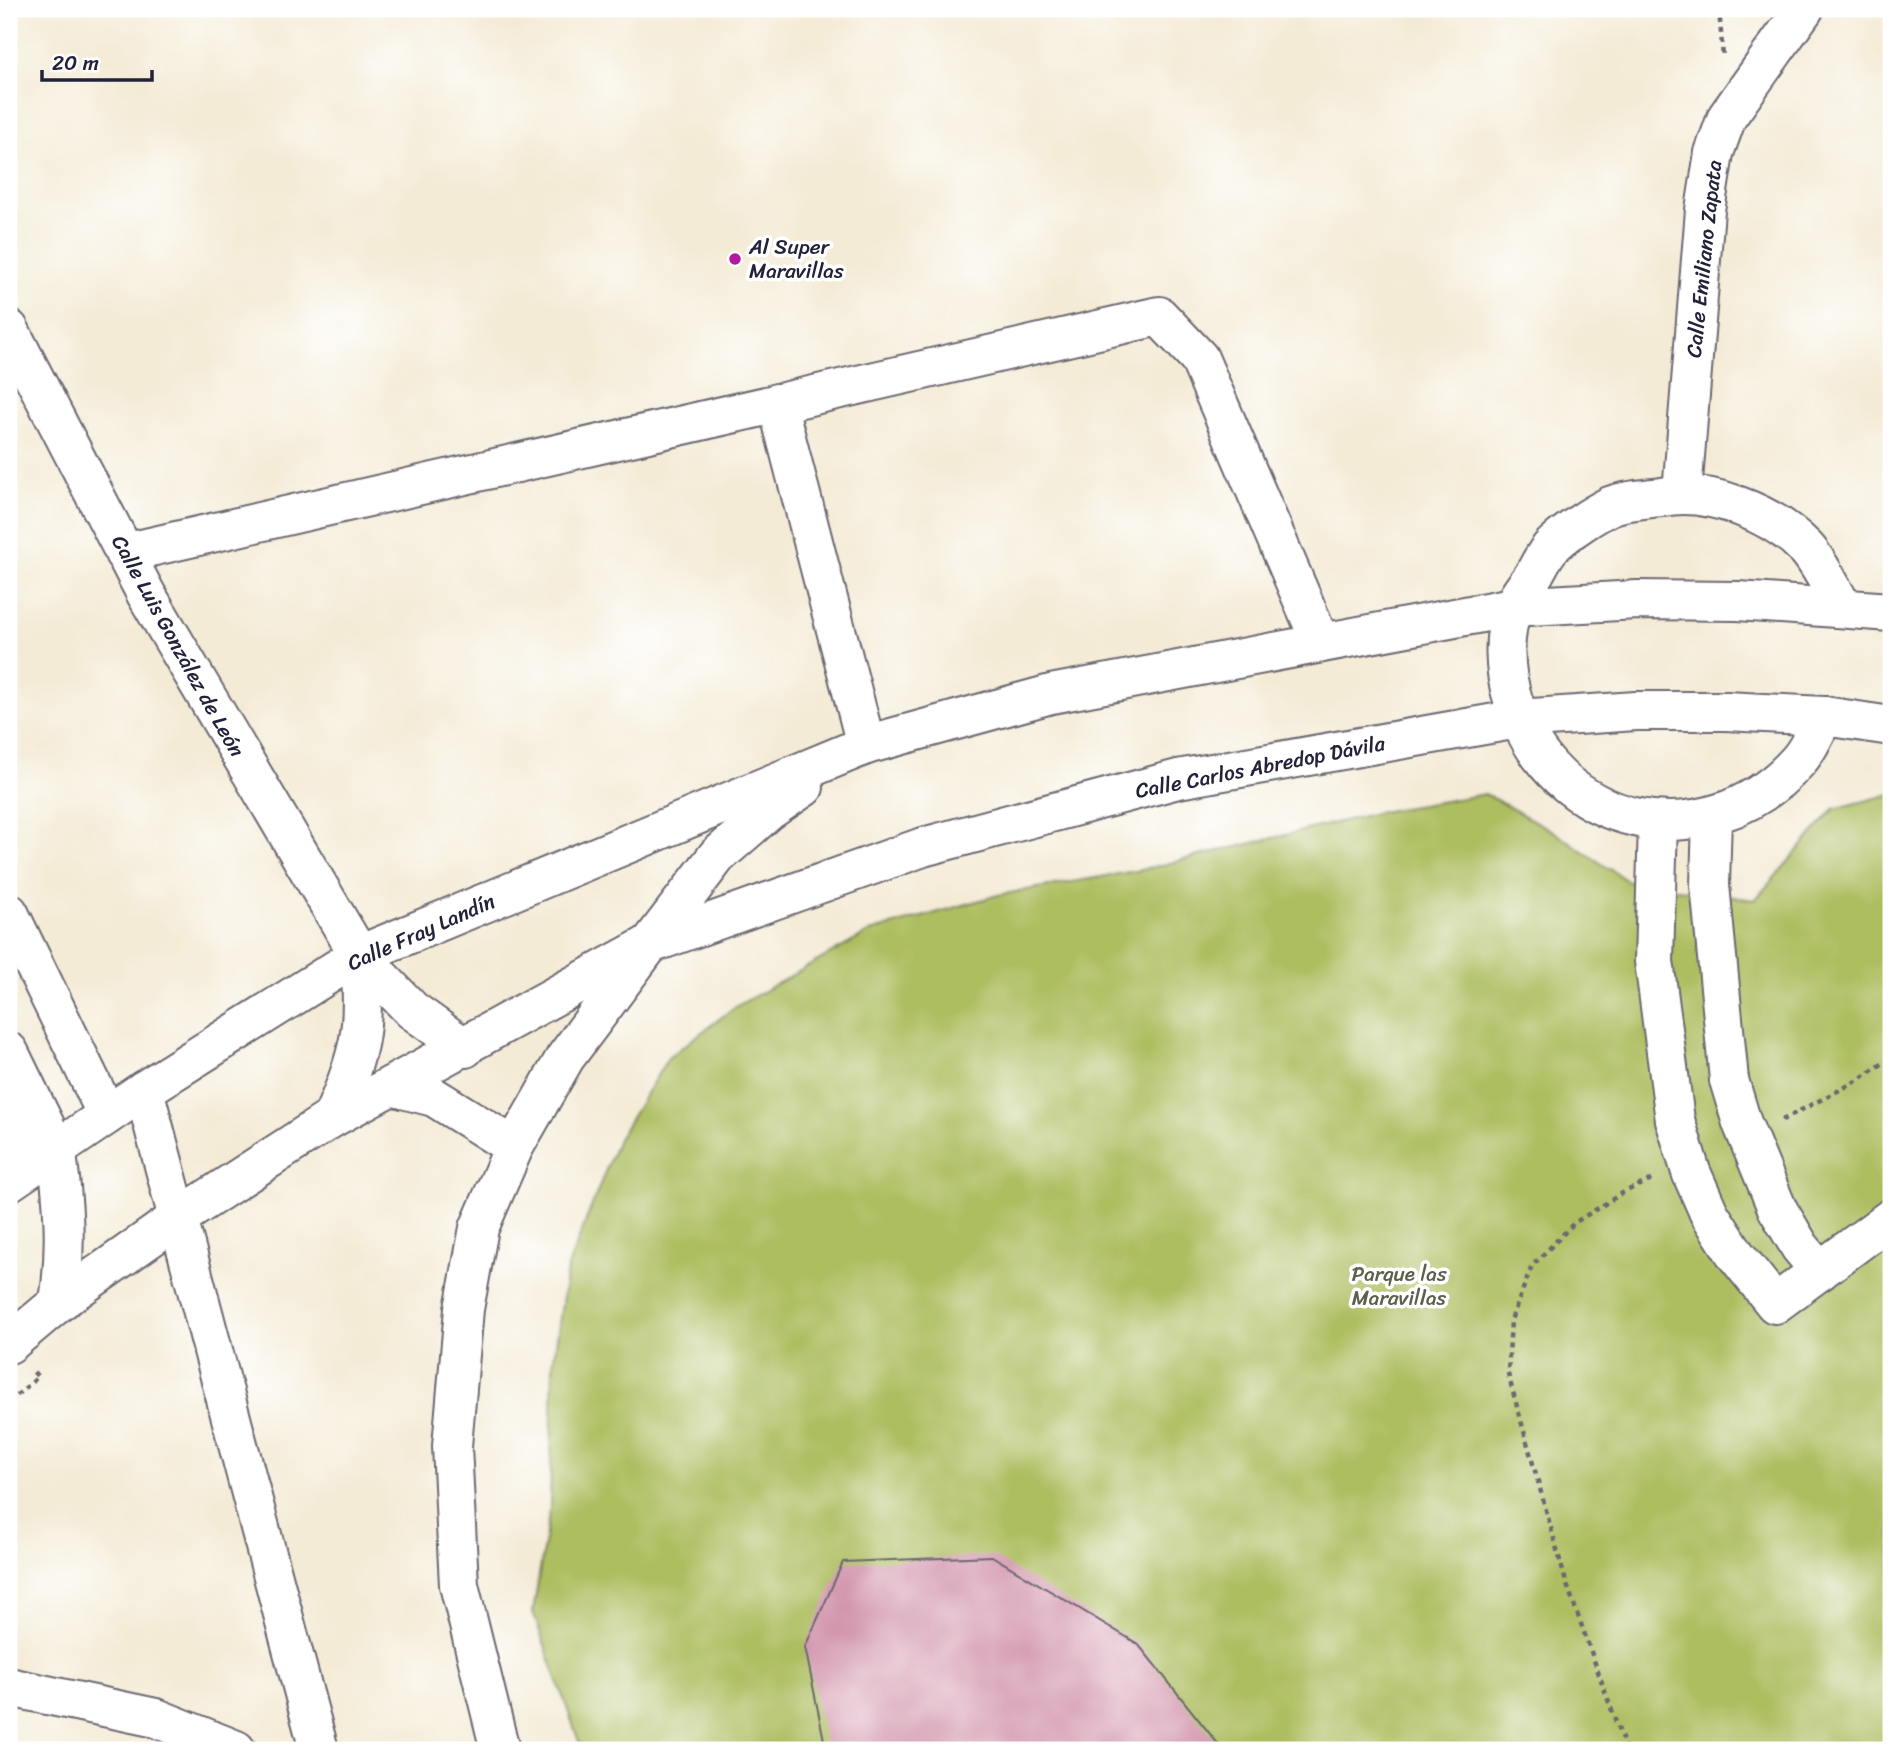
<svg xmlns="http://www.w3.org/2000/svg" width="1900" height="1759" viewBox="0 0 1900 1759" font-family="Sriracha,sans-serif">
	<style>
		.green { fill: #adbe61; stroke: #68704e; stroke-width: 2 }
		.building { fill: #d397ad }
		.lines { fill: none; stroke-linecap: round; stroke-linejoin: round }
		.minor-casing { stroke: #6c6871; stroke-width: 42 }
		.major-casing { stroke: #6c6871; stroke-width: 42 }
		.path { stroke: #6c6871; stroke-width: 4.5; stroke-dasharray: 5 5; stroke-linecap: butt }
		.minor { stroke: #fff; stroke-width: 38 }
		.major { stroke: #fff; stroke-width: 38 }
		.minor-bridge-casing { stroke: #6c6871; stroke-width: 42; stroke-linecap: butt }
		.minor-bridge { stroke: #fff; stroke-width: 38 }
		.poi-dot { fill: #b5179e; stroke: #fff; stroke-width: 2.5 }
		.labels { text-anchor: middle; stroke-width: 7; stroke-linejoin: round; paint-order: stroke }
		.poi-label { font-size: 21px; fill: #22223b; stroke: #fff; text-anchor: start }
		.street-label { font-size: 21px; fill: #22223b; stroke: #fff }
		.park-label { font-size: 21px; fill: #5a604a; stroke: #fff }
	</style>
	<rect width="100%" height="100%" fill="#fff"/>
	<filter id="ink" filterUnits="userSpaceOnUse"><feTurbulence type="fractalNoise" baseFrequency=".0143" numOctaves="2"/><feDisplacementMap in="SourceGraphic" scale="14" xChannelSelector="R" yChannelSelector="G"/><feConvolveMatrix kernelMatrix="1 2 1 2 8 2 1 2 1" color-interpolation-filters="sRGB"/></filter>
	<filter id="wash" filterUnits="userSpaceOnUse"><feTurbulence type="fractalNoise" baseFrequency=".00686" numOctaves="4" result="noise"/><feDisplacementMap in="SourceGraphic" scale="28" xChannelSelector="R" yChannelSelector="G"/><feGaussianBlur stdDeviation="1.57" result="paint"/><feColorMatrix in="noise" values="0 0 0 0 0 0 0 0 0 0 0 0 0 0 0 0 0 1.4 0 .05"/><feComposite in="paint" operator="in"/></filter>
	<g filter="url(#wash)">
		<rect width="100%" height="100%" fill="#f4ebd6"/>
		<polygon class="green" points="1485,794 1553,831 1629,882 1755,900 1834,809 1891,794 1891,1750 582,1750 533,1612 550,1508 553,1365 567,1269 618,1139 668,1058 735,1007 870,932 998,895 1141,870 1380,812"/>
		<g id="blocks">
			<polygon class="building" points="992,1556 1138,1644 1223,1750 826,1750 805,1647 843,1562"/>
		</g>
	</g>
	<g filter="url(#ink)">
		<use href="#blocks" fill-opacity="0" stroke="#6c6871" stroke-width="2"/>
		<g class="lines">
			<defs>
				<g id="minor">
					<polyline points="9,329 146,594 359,955"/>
					<polyline points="777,403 866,745"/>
					<polyline points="1682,493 1705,210 1714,153 1727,117 1804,9"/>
					<polyline points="124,553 1159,316 1199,358 1321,643"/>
					<path d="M1824,716C1816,731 1809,749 1797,762C1707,862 1552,830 1513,700C1504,672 1502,635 1513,607C1517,596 1527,585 1533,576C1539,566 1545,552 1553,545C1568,531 1592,515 1610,506C1625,500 1646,499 1662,497C1709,488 1772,513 1806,548C1820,563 1831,588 1842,606"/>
					<polyline points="1712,817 1710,885 1729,1080"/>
					<polyline points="1658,822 1654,961 1675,1120"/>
					<polyline points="9,913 107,1115"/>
					<polyline points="9,1052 56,1148"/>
					<polyline points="144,1090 319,1750"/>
					<polyline points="9,1114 34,1162"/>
					<polyline points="1777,1208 1800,1247 1820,1271"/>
					<polyline points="1709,1213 1736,1255 1775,1304 1891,1218"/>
					<polyline points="9,1687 156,1718 236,1750"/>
					<polyline points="500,1750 459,1585 452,1446 464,1309 479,1228 514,1147 565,1058 650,944"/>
				</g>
				<g id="major">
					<polyline points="650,944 717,856 770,810 804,787"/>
					<polyline points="359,955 412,1010 465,1048"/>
					<polyline points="391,1086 434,1097 514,1147"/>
					<path d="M332,1118C360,1055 367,1025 359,955"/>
					<path d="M56,1148C64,1201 67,1249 59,1302"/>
					<polyline points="9,1182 144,1090 359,955 866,745 1051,694 1513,607 1637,600 1738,601 1891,612"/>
					<polyline points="9,1344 59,1302 178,1218 332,1118 650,944 923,847 1178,779 1518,719 1636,711 1726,711 1824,716 1891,726"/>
				</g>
			</defs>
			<use href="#minor" class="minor-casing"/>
			<use href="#major" class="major-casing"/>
			<g class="path">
				<polyline points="1719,9 1723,57"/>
				<polyline points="1782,1120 1853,1083 1891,1058"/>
				<polyline points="9,1402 38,1377 33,1371"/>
				<polyline points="1626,1750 1566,1582 1508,1374 1511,1320 1532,1266 1574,1223 1624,1192 1653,1179"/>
			</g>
			<use href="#minor" class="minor"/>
			<use href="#major" class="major"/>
			<defs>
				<g id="minor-bridge">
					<polyline points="1729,1080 1742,1123 1777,1208"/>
					<polyline points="1675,1120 1691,1172 1709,1213"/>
				</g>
			</defs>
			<use href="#minor-bridge" class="minor-bridge-casing"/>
			<use href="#minor-bridge" class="minor-bridge"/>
		</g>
	</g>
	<circle class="poi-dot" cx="735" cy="259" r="7"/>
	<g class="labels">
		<g class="poi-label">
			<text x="749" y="254">Al Super<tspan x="749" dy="24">Maravillas</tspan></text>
		</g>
		<g class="street-label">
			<text transform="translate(1704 259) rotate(-84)" y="7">Calle Emiliano Zapata</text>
			<text transform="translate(178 646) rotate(61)" y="7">Calle Luis González de León</text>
			<text transform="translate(1260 767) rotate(-11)" y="7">Calle Carlos Abredop Dávila</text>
			<text transform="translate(421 932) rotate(-24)" y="7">Calle Fray Landín</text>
		</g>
		<g class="park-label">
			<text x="1399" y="1281">Parque las<tspan x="1399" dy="24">Maravillas</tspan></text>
		</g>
	</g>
	<rect width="1900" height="1759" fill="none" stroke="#fff" stroke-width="35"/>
	<path d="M42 70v10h110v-10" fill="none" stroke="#22223b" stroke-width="3.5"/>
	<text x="52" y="70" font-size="21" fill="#22223b" stroke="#ffffff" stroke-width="5" paint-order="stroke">20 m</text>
</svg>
